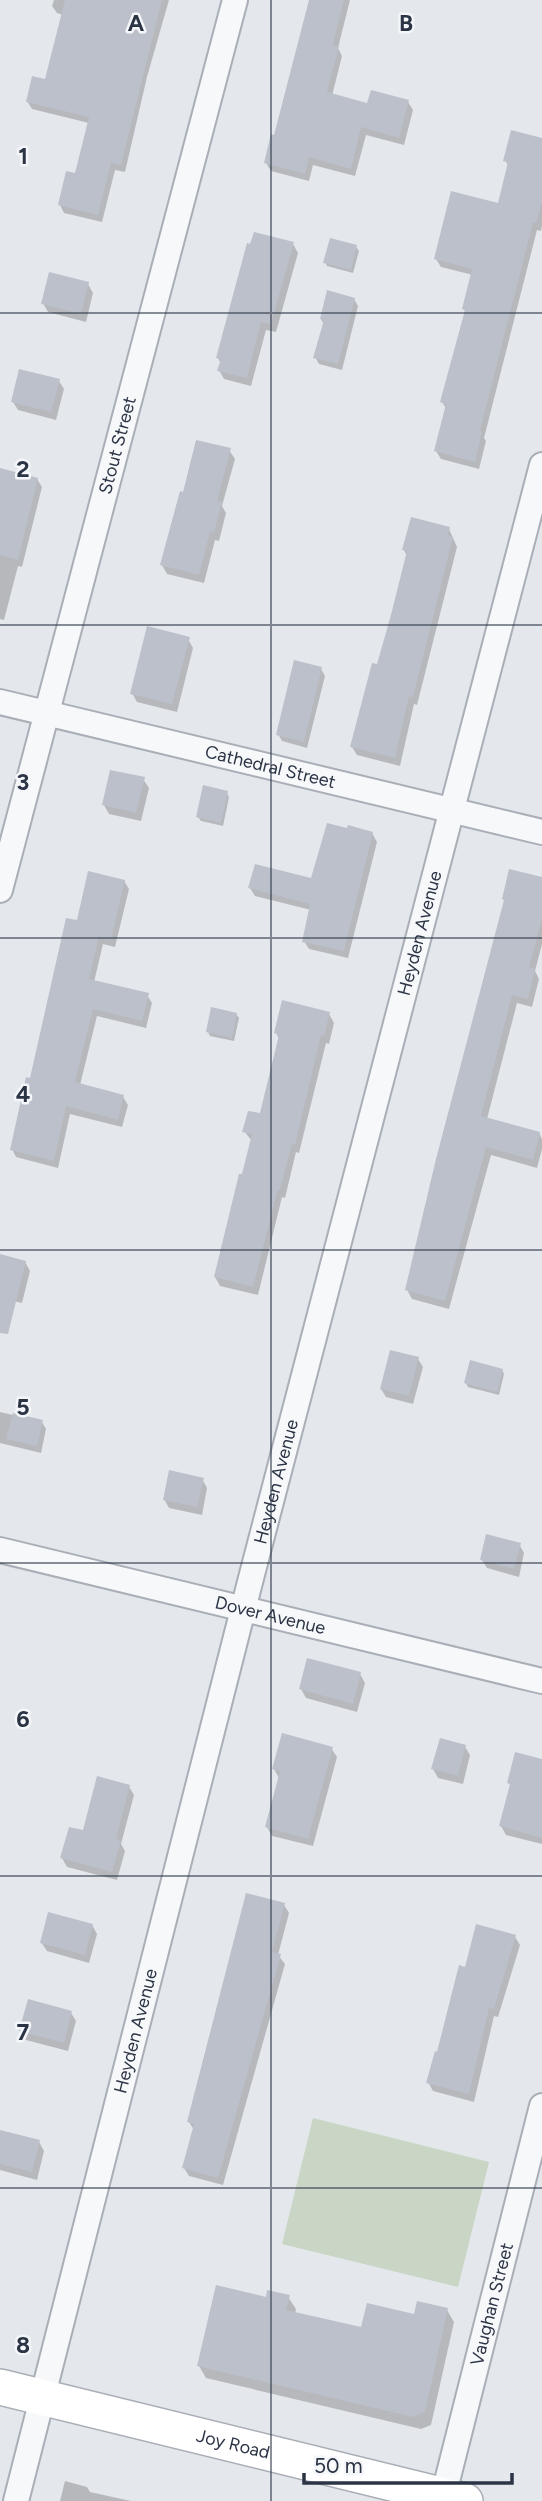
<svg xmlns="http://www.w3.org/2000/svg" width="542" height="2501" viewBox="0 0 542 2501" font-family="Figtree,sans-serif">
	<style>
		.green { fill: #c9d6c5 }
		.shadow { fill: #0003 }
		.building { fill: #bbc0ca }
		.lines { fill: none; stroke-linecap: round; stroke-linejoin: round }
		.minor-casing { stroke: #a9aeb7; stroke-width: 28 }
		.secondary-casing { stroke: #a9aeb7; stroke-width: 38 }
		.minor { stroke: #f7f8fa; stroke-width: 24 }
		.secondary { stroke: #fff; stroke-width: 35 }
		.grid { fill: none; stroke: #2b3445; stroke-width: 2; stroke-opacity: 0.55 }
		.labels { text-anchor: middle; stroke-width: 5; stroke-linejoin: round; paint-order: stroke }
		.street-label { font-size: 18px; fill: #2b3445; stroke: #f4f6f9 }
		.grid-label { font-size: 23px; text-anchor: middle; font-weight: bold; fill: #2b3445; stroke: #f4f6f9; stroke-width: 5; stroke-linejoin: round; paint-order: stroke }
	</style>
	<rect width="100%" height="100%" fill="#e4e7ec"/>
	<polygon class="green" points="313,2118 489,2162 458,2287 282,2244"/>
	<g class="shadow">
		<polygon points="54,0 169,0 147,77 125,172 115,170 102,222 64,213 60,205 76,176 89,123 32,109 27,101 47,81 63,15 57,13 52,6"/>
		<polygon points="310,0 350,0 338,48 342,56 332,96 369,105 408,102 413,110 404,145 366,135 355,176 313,165 309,181 271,171 266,163 275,137"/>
		<polygon points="542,139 542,225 541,231 537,230 484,438 486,441 479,469 441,459 436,451 447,410 442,402 466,314 464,309 473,275 441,267 436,259 499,205 509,167 505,160"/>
		<polygon points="293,244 298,253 276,332 266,330 251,386 224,379 219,370 221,364 218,358"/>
		<polygon points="356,247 359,251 353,273 327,266 325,262"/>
		<polygon points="88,284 93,293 86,322 48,312 43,303"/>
		<polygon points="354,299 358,306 342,370 319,364 315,357 324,324 321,319"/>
		<polygon points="59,381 64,389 56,420 18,410 13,402"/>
		<polygon points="229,450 235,459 222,506 226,513 219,541 215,540 204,583 167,574 162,565 184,494"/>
		<polygon points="0,470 37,479 42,487 22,567 18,566 4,620 0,619"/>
		<polygon points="449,529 457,547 417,705 414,704 400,766 357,755 352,747 378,667 407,556 404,550"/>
		<polygon points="188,639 193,648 177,712 137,702 132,693"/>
		<polygon points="321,669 325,676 307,748 282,741 278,734"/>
		<polygon points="143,779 149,788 141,821 109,814 104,805"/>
		<polygon points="227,793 229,797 223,826 201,821 198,817"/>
		<polygon points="372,833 377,842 348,958 309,949 304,941 311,910 255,896 250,888 312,880"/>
		<polygon points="542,878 542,944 535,971 539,979 532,1007 517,1003 487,1119 539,1133 542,1139 542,1149 537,1168 491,1155 449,1309 412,1299 407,1290"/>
		<polygon points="124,881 129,889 115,947 103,944 94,982 147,995 152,1003 146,1028 97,1016 80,1085 123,1097 128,1105 122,1127 70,1114 58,1168 16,1157 12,1149 78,922"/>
		<polygon points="236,1014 239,1018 234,1041 210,1036 208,1032"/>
		<polygon points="329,1014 334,1023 329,1044 326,1043 299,1153 296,1152 285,1198 282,1197 258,1295 220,1286 215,1277 252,1141 244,1131 261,1116 280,1040 276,1033"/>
		<polygon points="0,1256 25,1262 30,1271 22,1303 0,1298"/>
		<polygon points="418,1359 423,1367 413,1404 386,1397 381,1389"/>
		<polygon points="502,1370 504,1374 499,1395 468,1387 466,1383"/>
		<polygon points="0,1412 42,1422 46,1429 41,1453 0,1443"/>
		<polygon points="202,1479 207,1488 202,1515 169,1508 164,1499"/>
		<polygon points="519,1544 524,1553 519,1577 487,1568 482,1560"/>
		<polygon points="360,1674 365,1683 357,1712 306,1698 301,1689"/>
		<polygon points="465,1747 470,1755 463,1784 438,1778 433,1769"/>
		<polygon points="331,1748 337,1757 313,1846 272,1836 267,1827 279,1778 274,1769"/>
		<polygon points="542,1761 542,1844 506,1835 501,1826 511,1787 509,1782"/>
		<polygon points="129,1787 134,1795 121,1844 125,1851 117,1880 67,1867 62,1858"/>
		<polygon points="284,1905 289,1913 278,1955 285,1964 223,2185 189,2176 184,2168 194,2130 189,2122"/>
		<polygon points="92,1925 97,1934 89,1963 47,1951 41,1942"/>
		<polygon points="515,1937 520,1945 498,2017 494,2016 474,2102 433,2091 428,2082 466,1969"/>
		<polygon points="71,2013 76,2021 68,2051 26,2040 21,2031"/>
		<polygon points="0,2131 39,2142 44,2151 37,2180 0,2170"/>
		<polygon points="288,2297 296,2309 295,2314 362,2329 447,2310 454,2322 431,2425 421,2429 206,2378 199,2366 267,2299"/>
		<polygon points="65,2481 87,2487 90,2492 131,2501 60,2501"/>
	</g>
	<g class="building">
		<polygon points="65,0 162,0 121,165 111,163 98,215 58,205 66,171 75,173 89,117 26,102 32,76 45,79"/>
		<polygon points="309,0 344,0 333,45 339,46 327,92 367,103 371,90 409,100 399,138 361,127 351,169 309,157 305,174 264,163 271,134 274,135"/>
		<polygon points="511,130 542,138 542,202 536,223 533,222 480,431 482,432 475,462 434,451 446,404 440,402 465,310 462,309 472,269 434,259 451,191 498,203 508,162 503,161"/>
		<polygon points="254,232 294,242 271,324 261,322 247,378 217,371 221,359 216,358 247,243 250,244"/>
		<polygon points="330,238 357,245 351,270 323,263"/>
		<polygon points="49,272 89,282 81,314 41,304"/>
		<polygon points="327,290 355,298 338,364 313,358 324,320 320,319"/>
		<polygon points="19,369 60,379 51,412 11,402"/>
		<polygon points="196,440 231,448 217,501 222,502 214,533 210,532 199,575 160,565 180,491 183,492"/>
		<polygon points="0,468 38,478 18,560 0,555"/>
		<polygon points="411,517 450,527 448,535 453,537 423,658 413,697 409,696 395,758 350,747 372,663 377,664 391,615 407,551 402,550"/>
		<polygon points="147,626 190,637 172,704 130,694"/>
		<polygon points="294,660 322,667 304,742 276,735"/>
		<polygon points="110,770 145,777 136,813 102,805"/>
		<polygon points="203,785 228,791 221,823 196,817"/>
		<polygon points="327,823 347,828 348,825 373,832 344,951 302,942 310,904 248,888 255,864 311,878"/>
		<polygon points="509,869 542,877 542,919 529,967 535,969 528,999 512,995 481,1116 540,1132 533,1160 486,1147 445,1301 405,1290 436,1159 504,900 502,899"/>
		<polygon points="88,871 125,880 111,940 99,937 89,979 149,993 142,1021 93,1009 75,1082 124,1095 118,1120 66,1106 54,1161 10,1150 26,1077 30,1078 66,918 77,920"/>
		<polygon points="282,1000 330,1012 324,1036 321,1035 295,1145 292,1144 280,1190 278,1189 253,1287 214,1277 239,1174 242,1174 252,1134 242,1132 248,1111 260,1113 279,1035 274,1033"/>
		<polygon points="211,1007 237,1013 232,1038 206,1032"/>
		<polygon points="0,1254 26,1261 8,1334 0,1333"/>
		<polygon points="390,1350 419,1357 409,1396 380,1389"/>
		<polygon points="470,1360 503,1369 497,1392 464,1383"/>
		<polygon points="13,1413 43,1420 37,1446 6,1439"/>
		<polygon points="169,1470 204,1478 197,1507 163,1500"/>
		<polygon points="486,1534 521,1543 514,1569 480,1560"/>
		<polygon points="307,1658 361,1672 353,1704 299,1689"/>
		<polygon points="282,1733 333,1747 308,1839 265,1827 280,1771 272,1769"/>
		<polygon points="440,1738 466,1745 458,1776 431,1769"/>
		<polygon points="515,1752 542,1759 542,1838 499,1826 510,1784 507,1783"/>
		<polygon points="97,1776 130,1785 116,1839 121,1841 112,1872 60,1858 69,1827 83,1830"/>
		<polygon points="246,1893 285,1903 272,1952 281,1954 218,2178 182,2168 194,2124 187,2122"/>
		<polygon points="48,1912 93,1924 85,1955 40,1943"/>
		<polygon points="476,1924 516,1935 494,2009 489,2008 469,2094 426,2083 435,2051 437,2052 459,1965 465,1967"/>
		<polygon points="28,1999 72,2011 64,2043 19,2031"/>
		<polygon points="0,2130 40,2140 32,2172 0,2164"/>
		<polygon points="216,2285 266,2297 267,2290 290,2295 286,2310 361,2327 367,2303 414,2314 417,2301 448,2308 425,2412 413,2417 197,2366"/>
	</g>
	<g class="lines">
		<defs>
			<g id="minor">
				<path id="s1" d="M0,702L542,832"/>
				<path id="s2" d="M0,890L235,0"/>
				<path id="s3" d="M0,1550L542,1681"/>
				<path id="s4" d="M16,2501L250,1582L542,465"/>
				<path id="s5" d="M442,2501L542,2106"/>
			</g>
			<g id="secondary">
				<path id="s6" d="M0,2387L465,2501"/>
			</g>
		</defs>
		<use href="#minor" class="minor-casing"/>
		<use href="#secondary" class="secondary-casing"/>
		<use href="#minor" class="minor"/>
		<use href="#secondary" class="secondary"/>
	</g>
	<path class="grid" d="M271,0V2501M0,313H542M0,625H542M0,938H542M0,1250H542M0,1563H542M0,1876H542M0,2188H542"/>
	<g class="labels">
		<g class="street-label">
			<text dy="6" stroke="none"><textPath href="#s2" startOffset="460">Stout Street</textPath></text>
			<text dy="6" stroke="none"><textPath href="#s1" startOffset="278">Cathedral Street</textPath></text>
			<text dy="6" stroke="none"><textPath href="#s4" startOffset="1619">Heyden Avenue</textPath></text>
			<text dy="6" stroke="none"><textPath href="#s4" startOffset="1052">Heyden Avenue</textPath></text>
			<text dy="6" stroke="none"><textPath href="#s3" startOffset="278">Dover Avenue</textPath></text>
			<text dy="6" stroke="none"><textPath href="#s4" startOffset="485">Heyden Avenue</textPath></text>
			<text dy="6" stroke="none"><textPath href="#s5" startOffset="203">Vaughan Street</textPath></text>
			<text dy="6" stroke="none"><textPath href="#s6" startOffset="240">Joy Road</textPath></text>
		</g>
	</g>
	<g class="grid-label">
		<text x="136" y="31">A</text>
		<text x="406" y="31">B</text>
		<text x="23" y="164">1</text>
		<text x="23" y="477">2</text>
		<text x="23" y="790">3</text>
		<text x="23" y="1102">4</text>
		<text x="23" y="1415">5</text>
		<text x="23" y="1727">6</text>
		<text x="23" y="2040">7</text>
		<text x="23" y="2353">8</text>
	</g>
	<path d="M304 2473v10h208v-10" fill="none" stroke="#2b3445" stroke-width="3.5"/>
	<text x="314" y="2473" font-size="21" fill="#2b3445" stroke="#f4f6f9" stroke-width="5" paint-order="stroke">50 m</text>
</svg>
